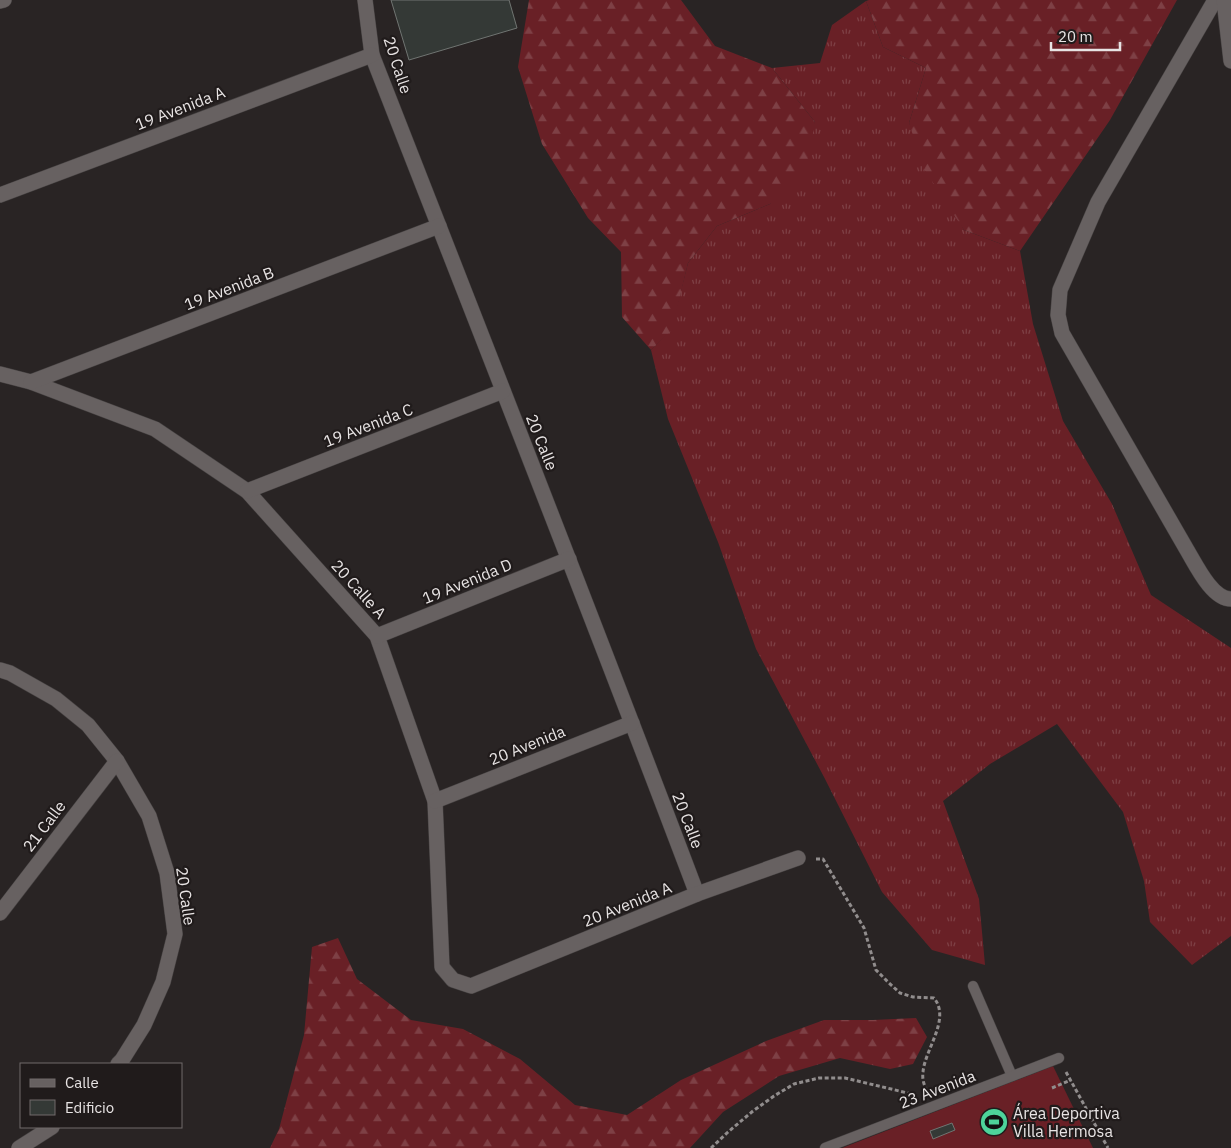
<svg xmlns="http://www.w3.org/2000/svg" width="1231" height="1148" viewBox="0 0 1231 1148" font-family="'IBM Plex Sans',sans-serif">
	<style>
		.grass { fill: url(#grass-tufts) }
		.forest { fill: url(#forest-firs) }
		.pitch { fill: #692026 }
		.building { fill: #343936; stroke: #707572 }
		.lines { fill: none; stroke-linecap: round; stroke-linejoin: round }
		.lane-casing { stroke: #454141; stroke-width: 11 }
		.street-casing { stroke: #454141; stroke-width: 16 }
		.path { stroke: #918d8d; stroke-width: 3; stroke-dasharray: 4 2.5; stroke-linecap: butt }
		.lane { stroke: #676161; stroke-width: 10 }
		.street { stroke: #676161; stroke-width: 15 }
		.labels { text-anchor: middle; stroke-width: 4.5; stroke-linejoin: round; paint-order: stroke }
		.street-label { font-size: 16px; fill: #e8e4e4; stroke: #201b1b }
		.poi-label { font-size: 16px; fill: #e8e4e4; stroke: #201b1b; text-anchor: start }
	</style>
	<defs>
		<pattern id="grass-tufts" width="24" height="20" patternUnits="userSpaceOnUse" patternTransform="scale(1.25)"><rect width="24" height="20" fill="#692026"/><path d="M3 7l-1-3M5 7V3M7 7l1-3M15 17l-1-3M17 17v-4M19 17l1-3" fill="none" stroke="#7e4045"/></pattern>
		<pattern id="forest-firs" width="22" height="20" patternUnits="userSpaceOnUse" patternTransform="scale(1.25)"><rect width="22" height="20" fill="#692026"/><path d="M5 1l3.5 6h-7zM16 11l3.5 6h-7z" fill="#7e4045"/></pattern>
	</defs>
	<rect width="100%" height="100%" fill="#292424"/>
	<polygon class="grass" points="866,1 883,47 926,68 909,123 964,230 1020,251 1033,324 1063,421 1112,504 1151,595 1231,648 1231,936 1192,965 1150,922 1144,881 1123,812 1057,724 990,764 943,801 979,899 985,965 932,950 882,892 824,777 756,649 718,542 668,419 651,350 671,330 688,263 717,226 770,204 815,122 772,68 820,63 832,25"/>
	<g class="forest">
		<polygon points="529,0 681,0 715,46 772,68 815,122 806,171 770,204 717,226 688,263 672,330 651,350 622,317 621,252 588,218 542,144 518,67"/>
		<polygon points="869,0 1177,0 1110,120 1020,251 964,230 924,169 909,123 926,68 883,47 866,1"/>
		<polygon points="338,938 357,979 411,1020 463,1029 520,1059 575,1105 627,1115 681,1080 766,1041 824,1020 873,1020 916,1018 927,1037 913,1064 890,1069 840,1058 779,1076 723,1112 690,1148 270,1148 279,1129 304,1035 312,947"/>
	</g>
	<polygon class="pitch" points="1053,1066 1093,1148 842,1148"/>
	<g class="building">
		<polygon points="391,0 509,0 517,28 409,60"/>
		<polygon points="952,1123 955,1130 933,1139 930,1131"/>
	</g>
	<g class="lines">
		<defs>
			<g id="lane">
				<polyline points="973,986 1012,1076"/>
				<polyline points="825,1148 1059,1058"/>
			</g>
			<g id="street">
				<path d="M365,0L372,55C481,334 591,613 697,894"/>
				<path d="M1215,0L1098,202L1060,290L1058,315L1062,333L1187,550C1196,565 1212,599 1231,599"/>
				<polyline points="1224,0 1231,61"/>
				<polyline points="0,1 4,0"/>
				<polyline points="0,195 372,55"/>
				<polyline points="0,374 31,382 155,429 247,491 377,636 435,801 442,967 453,980 471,986 697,894 798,858"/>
				<polyline points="31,382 439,226"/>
				<polyline points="247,491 503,391"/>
				<polyline points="377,636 569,559"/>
				<polyline points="0,670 10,673 56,699 88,725 117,761 149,816 167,873 175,934 163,982 144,1025 122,1060 118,1064"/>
				<polyline points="435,801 632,723"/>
				<polyline points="0,913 117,761"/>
				<polyline points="19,1148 52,1127"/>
			</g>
		</defs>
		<use href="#lane" class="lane-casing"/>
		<use href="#street" class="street-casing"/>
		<g class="path">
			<path d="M816,859H823L864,928L876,970L889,983L900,993L913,997L934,998C951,1019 925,1049 923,1072C922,1079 924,1085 927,1091"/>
			<polyline points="1066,1072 1108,1148"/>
			<polyline points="1052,1088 1071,1080"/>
			<polyline points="711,1148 728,1132 753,1111 774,1096 794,1084 819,1078 845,1078 916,1095"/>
		</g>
		<use href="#lane" class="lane"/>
		<use href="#street" class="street"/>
	</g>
	<defs>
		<symbol id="stadium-disc" viewBox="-11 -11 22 22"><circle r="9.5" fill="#4dd39a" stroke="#201b1b"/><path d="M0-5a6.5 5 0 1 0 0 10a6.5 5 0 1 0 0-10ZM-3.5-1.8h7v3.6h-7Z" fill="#111"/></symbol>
	</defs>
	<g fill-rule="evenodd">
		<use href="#stadium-disc" x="978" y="1106" width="32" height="32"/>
	</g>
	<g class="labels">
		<g class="street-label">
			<text transform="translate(398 65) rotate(72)" y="6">20 Calle</text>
			<text transform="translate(180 108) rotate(-21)" y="6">19 Avenida A</text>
			<text transform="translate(229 288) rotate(-21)" y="6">19 Avenida B</text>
			<text transform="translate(368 425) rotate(-21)" y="6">19 Avenida C</text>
			<text transform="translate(542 442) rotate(68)" y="6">20 Calle</text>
			<text transform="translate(467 581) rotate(-22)" y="6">19 Avenida D</text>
			<text transform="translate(359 589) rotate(48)" y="6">20 Calle A</text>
			<text transform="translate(527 745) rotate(-22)" y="6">20 Avenida</text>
			<text transform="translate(688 820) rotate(69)" y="6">20 Calle</text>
			<text transform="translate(44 826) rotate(-53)" y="6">21 Calle</text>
			<text transform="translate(186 896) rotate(82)" y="6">20 Calle</text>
			<text transform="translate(627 904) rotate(-22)" y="6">20 Avenida A</text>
			<text transform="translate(937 1089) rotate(-21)" y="6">23 Avenida</text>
		</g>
		<g class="poi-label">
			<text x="1013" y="1119">Área Deportiva<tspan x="1013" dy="18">Villa Hermosa</tspan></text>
		</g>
	</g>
	<rect x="20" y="1063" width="162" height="65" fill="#201b1b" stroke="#706b6b"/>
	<rect x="30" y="1079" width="25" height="8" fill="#676161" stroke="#706b6b"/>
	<text x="65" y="1088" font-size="15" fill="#e8e4e4">Calle</text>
	<rect x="30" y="1100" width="25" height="15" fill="#343936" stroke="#706b6b"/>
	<text x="65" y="1113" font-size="15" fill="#e8e4e4">Edificio</text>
	<path d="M1051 42v8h69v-8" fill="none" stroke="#e8e4e4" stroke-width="2.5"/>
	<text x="1058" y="42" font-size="15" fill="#e8e4e4" stroke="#201b1b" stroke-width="4" paint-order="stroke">20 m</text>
</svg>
